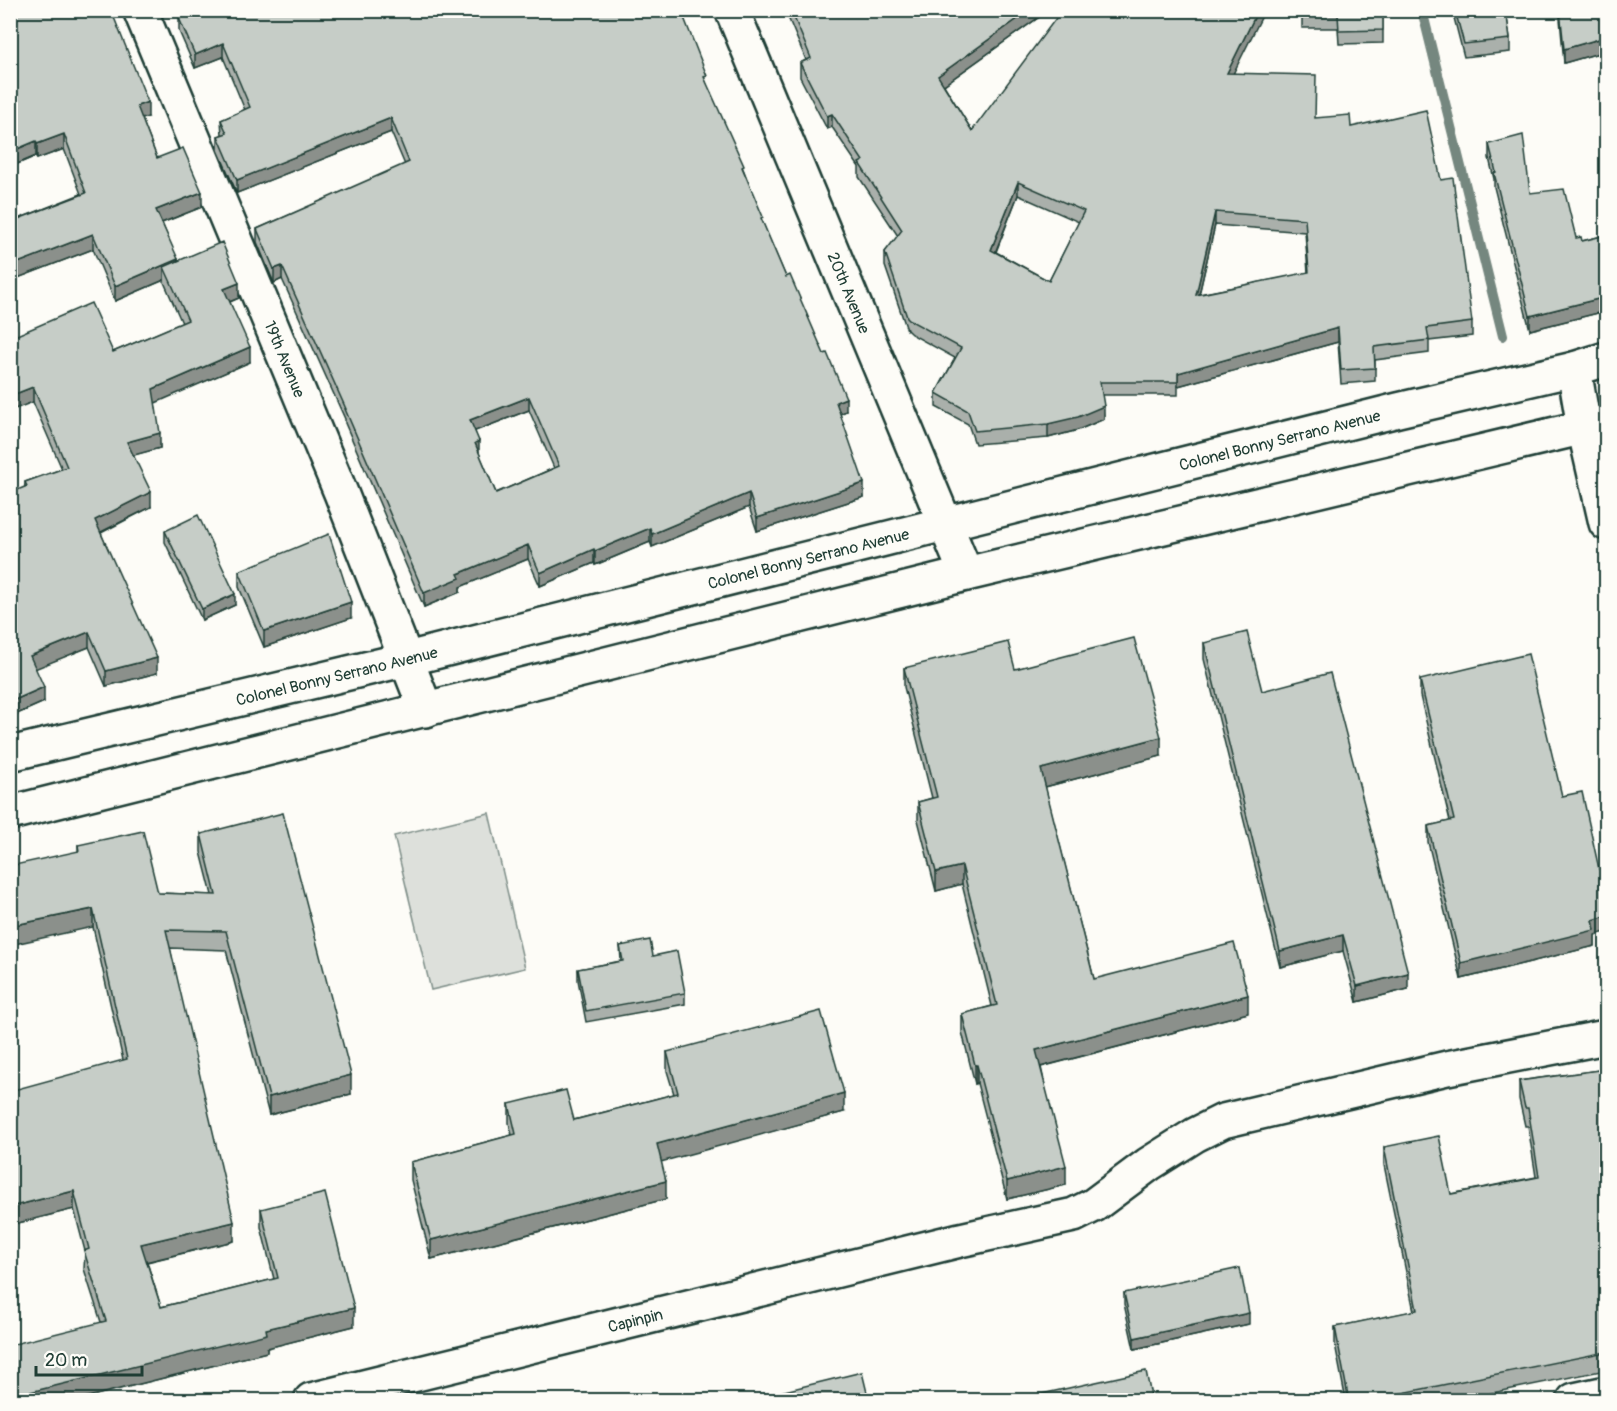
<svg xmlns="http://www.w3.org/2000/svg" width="1617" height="1411" viewBox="0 0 1617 1411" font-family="Pangolin,sans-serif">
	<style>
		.garden { fill: #dde0db; stroke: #7e8e88; stroke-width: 1.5 }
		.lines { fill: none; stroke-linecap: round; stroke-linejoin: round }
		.stream { stroke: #75877f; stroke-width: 10 }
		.street-casing { stroke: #1f3d34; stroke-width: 38 }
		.secondary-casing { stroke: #1f3d34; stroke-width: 38 }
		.street { stroke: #fdfcf7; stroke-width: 33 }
		.secondary { stroke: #fdfcf7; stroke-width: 33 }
		.wall { fill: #aab0ab; stroke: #1f3d34; stroke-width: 1.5; fill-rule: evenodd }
		.shaded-wall { fill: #8b908b; stroke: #1f3d34; stroke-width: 1.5 }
		.building { fill: #c6cdc7; stroke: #1f3d34; stroke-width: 1.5; fill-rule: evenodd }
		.labels { text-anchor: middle; stroke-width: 5; stroke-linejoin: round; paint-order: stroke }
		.street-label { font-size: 16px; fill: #1f3d34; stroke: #fdfcf7 }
	</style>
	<rect width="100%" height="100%" fill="#fdfcf7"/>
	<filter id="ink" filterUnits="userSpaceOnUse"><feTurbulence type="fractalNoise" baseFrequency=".0167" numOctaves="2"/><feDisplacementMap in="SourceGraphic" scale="12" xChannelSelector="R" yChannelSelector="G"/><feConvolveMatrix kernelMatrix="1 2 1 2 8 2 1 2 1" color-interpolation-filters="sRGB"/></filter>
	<g filter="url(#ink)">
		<polygon class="garden" points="489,813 525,968 431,990 394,836"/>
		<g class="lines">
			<polyline class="stream" points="1422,10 1503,336"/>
			<defs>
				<g id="street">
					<path id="s1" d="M140,10L341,493L426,710"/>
					<polyline points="1574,369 1584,427 1606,523"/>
					<path id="s2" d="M311,1400L960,1240L1074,1215L1094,1205L1149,1164L1195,1135L1223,1121L1447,1068L1606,1037"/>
					<polyline points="1574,1400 1606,1393"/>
				</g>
				<g id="secondary">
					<path id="s3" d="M732,10L966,574"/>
					<path id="s4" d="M10,754L407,659L1398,410L1574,369L1606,359"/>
					<polyline points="10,813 966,574 1606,422"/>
				</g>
			</defs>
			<use href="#street" class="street-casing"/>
			<use href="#secondary" class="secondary-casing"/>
			<use href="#street" class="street"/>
			<use href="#secondary" class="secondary"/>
		</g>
		<g class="wall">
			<polygon points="10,10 148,117 142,119 157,158 202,207 162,223 178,262 239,298 230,302 250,362 155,402 160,448 133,455 151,507 101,533 157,673 106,686 89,647 35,668 44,702 10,717 25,482 62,469 33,402 10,338 113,352 182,323 164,282 164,280 115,301 93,249 10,281 10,222 81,194 64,149 37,159 36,156 10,167"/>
			<path d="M179,10H681L707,85L744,171L763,224L786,277L846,411L840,414L864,497L757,531L749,507L652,547L650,542L595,565L594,563L540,586L528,559L460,587V592L424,607L345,423V419L282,279L274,283L257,242V229L405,165L391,132L237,193L218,150V136L222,135L221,120L245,110L223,57L195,68L179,31V18L182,16ZM529,410L554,468L496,493L479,453L475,431Z"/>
			<path d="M785,10H1049L944,85L972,131L1234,73L1315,118L1351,127L1472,322V336L1429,341V353L1375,360V381L1341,384L1338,342L1178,386V395H1102L1104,419L1078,430L1048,438L975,444L968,424L936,407V393L955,358L911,334L907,330L885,266V252L898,236L859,177V167L832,127L827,129L800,77V63L806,60ZM1018,195L1079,222L1049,281L996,252ZM1215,225L1305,232L1308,273L1199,294Z"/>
			<polygon points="1302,10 1383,10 1383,43 1339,44 1338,28 1302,28"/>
			<polygon points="1452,10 1506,10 1510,39 1510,52 1464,57"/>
			<polygon points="1560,10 1606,10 1606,51 1564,63 1560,19"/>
			<polygon points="1489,144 1530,193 1576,238 1582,241 1606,235 1606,311 1530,330 1494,187 1494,179 1489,158"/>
			<polygon points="165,531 235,605 202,620 165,542"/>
			<polygon points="239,571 351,618 264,647 239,587"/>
			<polygon points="1204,643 1262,691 1408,989 1357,1002 1343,951 1280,967 1204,659"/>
			<polygon points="904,668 1015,669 1161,756 1045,787 1094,979 1248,1013 1041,1067 1066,1185 1007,1199 977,1083 975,1084 962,1032 962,1014 992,1006 962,884 936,891 918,820 918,802 932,798 904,687"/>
			<polygon points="1420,680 1595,935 1595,946 1461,979 1428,842 1428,826 1450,821 1420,696"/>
			<polygon points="201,834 351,1094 269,1115 226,950 170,948 234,1241 147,1262 161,1307 274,1279 261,1227 261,1209 354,1326 267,1348 267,1352 72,1401 10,1401 101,1322 84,1269 85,1251 74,1209 10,1225 123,1060 93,927 78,851 78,845 158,893 212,895 201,852"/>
			<polygon points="620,946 653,956 685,993 685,1004 586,1022 578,980 578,969 621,961"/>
			<polygon points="667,1052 844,1112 661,1161 666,1199 431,1259 411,1180 411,1162 512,1135 509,1123 509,1104 574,1120 674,1094 667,1071"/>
			<polygon points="1606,1069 1606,1370 1453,1401 1346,1401 1335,1344 1335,1327 1414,1311 1384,1165 1384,1147 1451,1194 1536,1177 1528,1126 1525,1126 1519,1099 1519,1081"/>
			<polygon points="1124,1293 1249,1324 1134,1349 1124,1304"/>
		</g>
		<g class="shaded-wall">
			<polygon points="1030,10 1049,10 938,89 938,76"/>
			<polygon points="1258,10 1265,10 1227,86 1227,73"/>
			<polygon points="1606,37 1606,51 1564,63 1564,49"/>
			<polygon points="223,43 223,57 195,68 195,55"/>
			<polygon points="148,102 148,117 137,121 137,106"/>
			<polygon points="832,114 832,127 827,129 827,116"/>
			<polygon points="391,118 391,132 237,193 237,180"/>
			<polygon points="64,134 64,149 37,159 37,144"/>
			<polygon points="36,141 36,156 10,167 10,152"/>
			<polygon points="1018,182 1018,195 991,263 991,250"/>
			<polygon points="202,192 202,207 156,225 156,210"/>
			<polygon points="1215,212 1215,225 1196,308 1196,295"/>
			<polygon points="93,234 93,249 10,281 10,266"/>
			<polygon points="178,259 178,274 164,267 164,280 115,301 115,286"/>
			<polygon points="282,266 282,279 274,283 274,269"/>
			<polygon points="239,283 239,298 224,304 224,289"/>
			<polygon points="1606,297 1606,311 1530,330 1530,316"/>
			<polygon points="1338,328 1338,342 1178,386 1178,373"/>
			<polygon points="250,347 250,362 153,404 153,389"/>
			<polygon points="33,387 33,402 10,411 10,396"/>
			<polygon points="529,397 529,410 470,433 470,420"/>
			<polygon points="846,398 846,411 836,416 836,402"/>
			<polygon points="1104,406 1104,419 1078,430 1048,438 1048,424"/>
			<polygon points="160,433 160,448 127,457 127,442"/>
			<polygon points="479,441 479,455 475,443"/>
			<polygon points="864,483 864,497 757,531 757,518"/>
			<polygon points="151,492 151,507 95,535 95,520"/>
			<polygon points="749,493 749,507 652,547 652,534"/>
			<polygon points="650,528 650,542 595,565 595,551"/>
			<polygon points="528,545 528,559 460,587 460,592 424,607 424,593 458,574"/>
			<polygon points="594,549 594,563 540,586 540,573"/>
			<polygon points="235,594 235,605 202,620 202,609"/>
			<polygon points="351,602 351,618 264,647 264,631"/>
			<polygon points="89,632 89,647 30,671 30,656"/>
			<polygon points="157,658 157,673 106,686 106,671"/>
			<polygon points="44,687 44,702 10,717 10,702"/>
			<polygon points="1161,737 1161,756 1041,788 1041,769"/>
			<polygon points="962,866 962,884 936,891 936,872"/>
			<polygon points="93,909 93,927 10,945 10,926"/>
			<polygon points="1606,916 1606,932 1595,935 1595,946 1461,979 1461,963 1593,920"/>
			<polygon points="1343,935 1343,951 1280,967 1280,951"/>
			<polygon points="1408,973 1408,989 1357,1002 1357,986"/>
			<polygon points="1248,995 1248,1013 1036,1068 1036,1050"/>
			<polygon points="975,1065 977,1065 977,1083 975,1084"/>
			<polygon points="351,1075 351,1094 269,1115 269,1097"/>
			<polygon points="844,1093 844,1112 657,1163 657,1144"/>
			<polygon points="1066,1166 1066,1185 1007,1199 1007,1181"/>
			<polygon points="666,1181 666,1199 431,1259 431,1240"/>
			<polygon points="74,1191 74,1209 10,1225 10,1207"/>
			<polygon points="234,1222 234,1241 141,1263 141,1244"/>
			<polygon points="354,1308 354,1326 267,1348 267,1352 72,1401 10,1401 10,1397 266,1329"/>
			<polygon points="1249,1313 1249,1324 1134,1349 1134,1338"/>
		</g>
		<g class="building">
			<polygon points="10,10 111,10 148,102 137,106 157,158 183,148 202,192 156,210 178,259 115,286 93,234 10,266 10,222 86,193 64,134 37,144 36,141 10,152"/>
			<path d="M185,10H681L707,76L704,77L744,166L742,167L763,217L761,218L786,277L790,275L824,354L827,353L846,398L836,402L864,483L757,518L749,493L652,534L650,528L595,551L594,549L540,573L528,545L458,574L460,578L424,593L345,409H346L282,266L274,269L257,229L409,162L391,118L237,180L218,136L227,133L221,120L250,107L223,43L195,55L179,18L187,14ZM529,397L559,466L496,493L475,443L479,441L470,420Z"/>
			<path d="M791,10H1030L938,76L972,131L1062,10H1258L1227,73L1316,75L1315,118L1350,115L1351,127L1426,110L1441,180L1453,178L1472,322L1427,328L1429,340L1374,347L1375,368L1341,370L1338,328L1178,373V382H1100L1104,406L1078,417L1048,424L975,431L968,411L936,393L961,348L911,321L907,317L885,252L902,230L859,163L863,161L832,114L827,116L800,63L811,58ZM1018,182L1084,211L1049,281L991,250ZM1215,212L1305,219L1309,272L1196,295Z"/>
			<polygon points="1302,10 1383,10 1383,30 1339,31 1338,15 1302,15"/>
			<polygon points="1455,10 1506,10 1510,39 1464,44"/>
			<polygon points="1560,10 1606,10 1606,37 1564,49"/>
			<polygon points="1523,135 1530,193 1564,189 1576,238 1581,237 1582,241 1606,235 1606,297 1530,316 1494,173 1496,172 1489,144"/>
			<polygon points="222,242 239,283 224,289 250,347 153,389 160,433 127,442 151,492 95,520 157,658 106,671 89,632 30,656 44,687 10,702 10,493 27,486 25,482 67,467 33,387 10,396 10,338 91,303 113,352 188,320 164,267"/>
			<polygon points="198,515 235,594 202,609 165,531"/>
			<polygon points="329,534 351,602 264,631 239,571"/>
			<polygon points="1247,632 1262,691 1330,673 1408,973 1357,986 1343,935 1280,951 1204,643"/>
			<polygon points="1134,638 1161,737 1041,769 1094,979 1234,943 1248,995 1036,1050 1066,1166 1007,1181 977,1065 975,1065 962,1014 997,1005 962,866 936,872 918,802 937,797 904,668 1008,642 1015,669"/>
			<polygon points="1528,654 1562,796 1582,792 1599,869 1606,867 1606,916 1593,920 1595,930 1461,963 1428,826 1454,820 1420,680"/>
			<polygon points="283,813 351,1075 269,1097 226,931 166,930 234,1222 141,1244 161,1307 278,1278 261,1209 325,1193 354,1308 266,1329 267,1334 10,1397 10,1345 106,1321 84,1251 89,1249 74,1191 10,1207 10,1091 127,1059 93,909 10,926 10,866 79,851 78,845 143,831 158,893 216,895 201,834"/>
			<polygon points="650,940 653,956 677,951 685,993 586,1011 578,969 623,961 620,946"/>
			<polygon points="821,1011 844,1093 657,1144 666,1181 431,1240 411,1162 516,1134 509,1104 566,1090 574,1120 678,1093 667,1052"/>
			<polygon points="1606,1069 1606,1352 1363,1401 1349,1401 1335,1327 1417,1310 1384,1147 1439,1136 1451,1194 1539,1177 1528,1108 1525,1108 1519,1081"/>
			<polygon points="1240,1268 1249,1313 1134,1338 1124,1293"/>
			<polygon points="1146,1371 1152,1401 1010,1401"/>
			<polygon points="862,1372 869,1401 744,1401"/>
		</g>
	</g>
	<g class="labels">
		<g class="street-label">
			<text dy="6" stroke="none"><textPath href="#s3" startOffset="306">20th Avenue</textPath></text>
			<text dy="6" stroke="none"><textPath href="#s1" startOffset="378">19th Avenue</textPath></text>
			<text dy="6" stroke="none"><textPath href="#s4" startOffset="1308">Colonel Bonny Serrano Avenue</textPath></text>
			<text dy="6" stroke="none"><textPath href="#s4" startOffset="822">Colonel Bonny Serrano Avenue</textPath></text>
			<text dy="6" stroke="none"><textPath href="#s4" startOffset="336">Colonel Bonny Serrano Avenue</textPath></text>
			<text dy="6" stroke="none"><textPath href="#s2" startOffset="334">Capinpin</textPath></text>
		</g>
	</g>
	<rect width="1617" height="1411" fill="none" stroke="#fdfcf7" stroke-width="36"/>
	<rect x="18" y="18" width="1581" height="1375" fill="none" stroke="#1f3d34" stroke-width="2" filter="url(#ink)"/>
	<path d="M36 1366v9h106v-9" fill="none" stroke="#1f3d34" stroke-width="3"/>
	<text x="45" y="1366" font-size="18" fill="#1f3d34" stroke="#fdfcf7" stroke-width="4.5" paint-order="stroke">20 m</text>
</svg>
